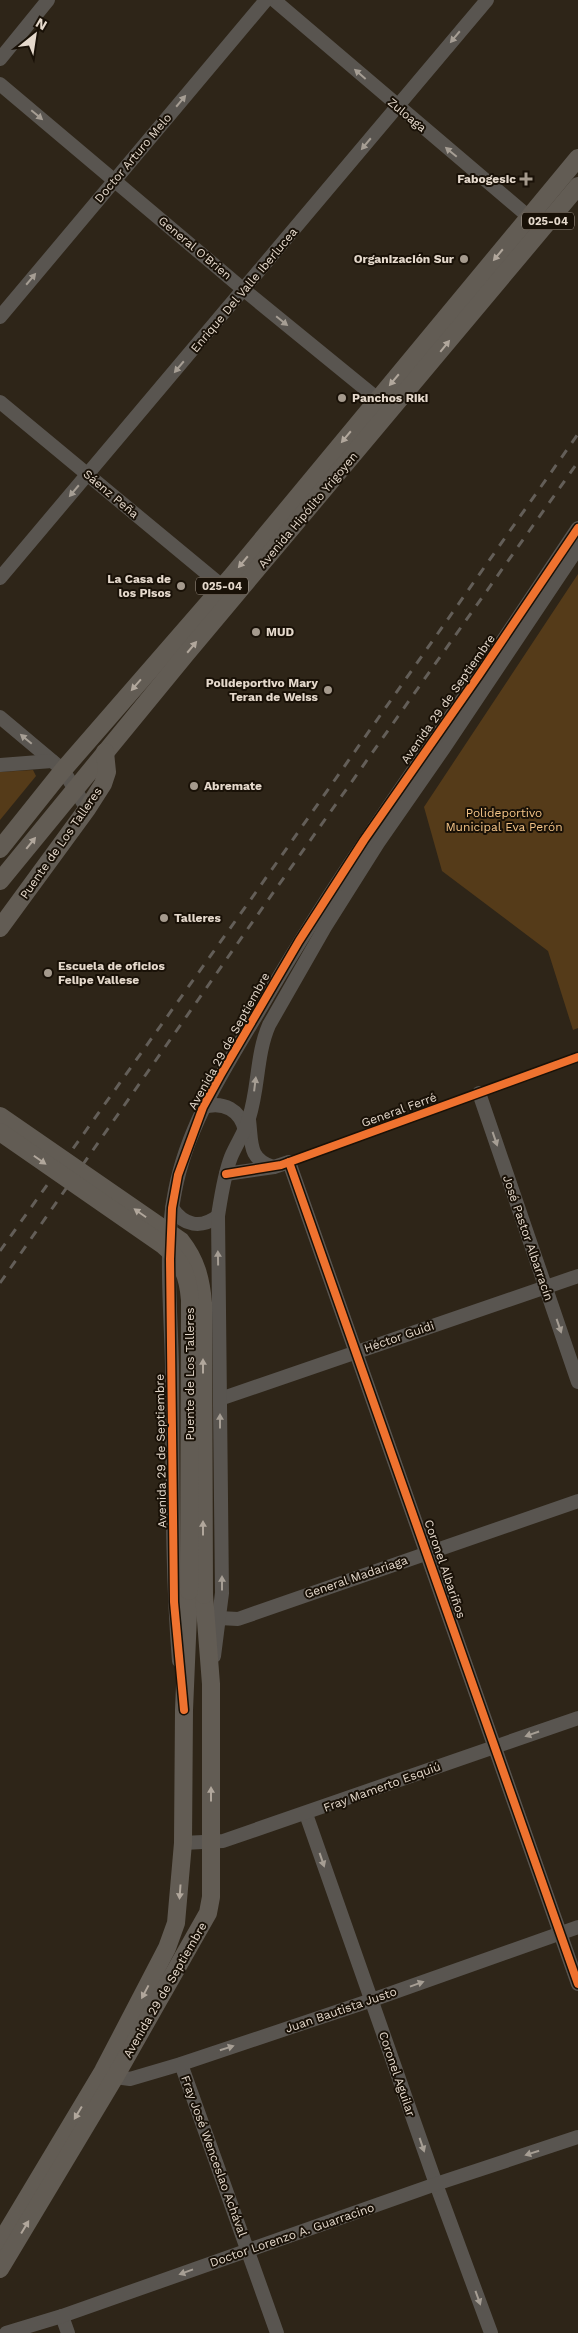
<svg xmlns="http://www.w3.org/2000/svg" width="578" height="2333" viewBox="0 0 578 2333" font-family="'Work Sans',sans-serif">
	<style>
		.green { fill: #553b19 }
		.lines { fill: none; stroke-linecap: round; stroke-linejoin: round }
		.minor { stroke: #595550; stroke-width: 14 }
		.major { stroke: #625c54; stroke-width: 18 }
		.rail { stroke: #635e58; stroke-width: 3; stroke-dasharray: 9 9; stroke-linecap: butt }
		.major-bridge { stroke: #625c54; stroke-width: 18 }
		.cycleway-casing { stroke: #191107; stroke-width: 11 }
		.cycleway { stroke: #ef722f; stroke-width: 8 }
		.oneway { fill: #a69e94 }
		.oneway2 { fill: #b1a79c }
		.poi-dot { fill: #a59a8d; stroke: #191107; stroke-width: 2 }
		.labels { text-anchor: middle; stroke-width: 4; stroke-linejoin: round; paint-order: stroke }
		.shield { fill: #191107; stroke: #a89d91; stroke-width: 1 }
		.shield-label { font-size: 11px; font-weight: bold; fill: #e5d9cc }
		.street-label { font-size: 12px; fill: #e5d9cc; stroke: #191107 }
		.poi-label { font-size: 12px; font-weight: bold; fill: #e5d9cc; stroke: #191107; text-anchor: start }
		.park-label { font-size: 12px; fill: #f5c588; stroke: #191107 }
	</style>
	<rect width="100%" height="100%" fill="#2e2518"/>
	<g class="green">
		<polygon points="578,574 578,1028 573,1030 548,951 442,871 424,807"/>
		<polygon points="33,770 36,776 0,820 0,772"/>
	</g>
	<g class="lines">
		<g class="minor">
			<polyline points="274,0 536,223"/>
			<polyline points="0,59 48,0"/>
			<polyline points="0,84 244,290 385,405"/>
			<polyline points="0,317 266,0"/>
			<polyline points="0,402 222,586"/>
			<polyline points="0,578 487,0"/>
			<polyline points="0,717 63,770 87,809"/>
			<polyline points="0,765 52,761"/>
			<polyline points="479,1093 578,1382"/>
			<path d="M203,1107C224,1101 240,1110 245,1130"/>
			<path d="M249,1120C252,1143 248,1159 273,1167"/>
			<polyline points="226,1174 274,1167 289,1162 578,1984"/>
			<path d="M172,1208C184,1226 201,1229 218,1216"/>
			<polyline points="220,1399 578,1276"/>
			<polyline points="219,1618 238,1619 578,1501"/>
			<path d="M214,1656L222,1593L218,1216C221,1197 224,1175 231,1157C237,1143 245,1132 249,1118C259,1087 256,1055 269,1025L325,927L378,843L444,748L578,548"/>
			<path d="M179,1661C171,1563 173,1465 172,1366C171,1312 164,1244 175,1191C188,1122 228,1064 263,1004C328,890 405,783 480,674C513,626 545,577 578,528"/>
			<polyline points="306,1814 436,2184 491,2333"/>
			<polyline points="183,1843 223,1841 578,1718"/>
			<polyline points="181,2064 277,2333"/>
			<polyline points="108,2073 115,2077 130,2079 181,2064 372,2000 578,1927"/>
			<polyline points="62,2316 68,2333"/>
			<polyline points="6,2333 62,2316 436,2184 578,2137"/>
		</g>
		<g class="major">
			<polyline points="0,849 63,770 231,577 578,158"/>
			<polyline points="0,881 186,654 578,186"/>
			<polyline points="0,928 87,809 103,784 107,772 105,752"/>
			<polyline points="0,2243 103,2071 167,1948 176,1923 183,1843 184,1710 189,1591"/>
			<polyline points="0,2269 115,2077 208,1913 211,1897 211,1684 204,1595"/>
		</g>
		<g class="rail">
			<polyline points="0,1251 256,892 578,434"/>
			<polyline points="0,1283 256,917 578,462"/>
		</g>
		<g class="major-bridge">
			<path d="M0,1116L181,1241C196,1260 201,1279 203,1303L204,1595"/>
			<path d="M0,1132L163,1245C182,1261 188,1275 190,1300L189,1591"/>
		</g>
		<defs>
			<g id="cycleway">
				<polyline points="289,1162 578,1984"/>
				<polyline points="226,1174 281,1165 578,1057"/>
				<polyline points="184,1710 174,1602 170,1259 172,1208 178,1175 203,1107 220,1076 299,941 364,840 479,675 578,528"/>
			</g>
		</defs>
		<use href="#cycleway" class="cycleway-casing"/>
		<use href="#cycleway" class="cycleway"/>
	</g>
	<defs><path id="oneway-solid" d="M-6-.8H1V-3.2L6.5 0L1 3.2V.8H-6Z" transform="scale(1.25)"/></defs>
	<g class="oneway">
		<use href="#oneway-solid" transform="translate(455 37) rotate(130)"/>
		<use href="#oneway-solid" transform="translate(360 74) rotate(-139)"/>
		<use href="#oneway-solid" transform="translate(181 101) rotate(-50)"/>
		<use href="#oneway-solid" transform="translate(37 115) rotate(40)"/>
		<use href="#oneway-solid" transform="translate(366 144) rotate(130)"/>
		<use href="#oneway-solid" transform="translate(451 152) rotate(-140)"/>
		<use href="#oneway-solid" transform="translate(31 279) rotate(-50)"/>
		<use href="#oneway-solid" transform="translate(282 321) rotate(39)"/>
		<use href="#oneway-solid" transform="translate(179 367) rotate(130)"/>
		<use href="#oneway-solid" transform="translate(74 491) rotate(130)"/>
		<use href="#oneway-solid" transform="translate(26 739) rotate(-140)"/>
		<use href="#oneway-solid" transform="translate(255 1084) rotate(-83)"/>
		<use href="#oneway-solid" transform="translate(495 1139) rotate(71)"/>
		<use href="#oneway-solid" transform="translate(218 1258) rotate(-91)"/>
		<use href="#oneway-solid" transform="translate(559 1326) rotate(71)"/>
		<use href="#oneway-solid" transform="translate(220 1421) rotate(-90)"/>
		<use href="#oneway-solid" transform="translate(222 1583) rotate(-90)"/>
		<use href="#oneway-solid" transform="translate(532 1734) rotate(161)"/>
		<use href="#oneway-solid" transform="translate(322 1860) rotate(71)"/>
		<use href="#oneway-solid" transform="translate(417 1984) rotate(-20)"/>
		<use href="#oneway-solid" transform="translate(227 2048) rotate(-18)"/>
		<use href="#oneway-solid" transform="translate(422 2145) rotate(71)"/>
		<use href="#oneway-solid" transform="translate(532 2153) rotate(162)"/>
		<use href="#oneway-solid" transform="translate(186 2272) rotate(160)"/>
		<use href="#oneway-solid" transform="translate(478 2298) rotate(70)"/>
	</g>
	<g class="oneway2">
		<use href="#oneway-solid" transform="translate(498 255) rotate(130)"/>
		<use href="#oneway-solid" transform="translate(445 346) rotate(-51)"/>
		<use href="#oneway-solid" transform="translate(394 380) rotate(130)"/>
		<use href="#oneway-solid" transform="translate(346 437) rotate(130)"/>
		<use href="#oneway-solid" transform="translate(243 562) rotate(130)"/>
		<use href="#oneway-solid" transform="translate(192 647) rotate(-50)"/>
		<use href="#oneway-solid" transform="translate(136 685) rotate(131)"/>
		<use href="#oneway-solid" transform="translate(31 843) rotate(-51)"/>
		<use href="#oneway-solid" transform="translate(40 1160) rotate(35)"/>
		<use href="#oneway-solid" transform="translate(140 1213) rotate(-145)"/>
		<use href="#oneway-solid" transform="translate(203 1366) rotate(-90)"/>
		<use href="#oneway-solid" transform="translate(203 1528) rotate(-90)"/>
		<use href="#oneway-solid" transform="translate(211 1794) rotate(-90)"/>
		<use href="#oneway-solid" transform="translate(180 1892) rotate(94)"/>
		<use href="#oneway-solid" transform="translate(145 1992) rotate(118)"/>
		<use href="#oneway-solid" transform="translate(78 2113) rotate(121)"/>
		<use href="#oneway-solid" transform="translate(25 2227) rotate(-59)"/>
	</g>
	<g class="poi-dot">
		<path d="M523.5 171.5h5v5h5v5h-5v5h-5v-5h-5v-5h5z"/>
		<circle cx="464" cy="259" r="5"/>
		<circle cx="342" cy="398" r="5"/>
		<circle cx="181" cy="586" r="5"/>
		<circle cx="256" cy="632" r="5"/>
		<circle cx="328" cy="690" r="5"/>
		<circle cx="194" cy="786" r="5"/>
		<circle cx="164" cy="918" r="5"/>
		<circle cx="48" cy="973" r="5"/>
	</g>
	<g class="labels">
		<g class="shield">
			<rect x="522" y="212.5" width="52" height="17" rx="4"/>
			<rect x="196" y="577.5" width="52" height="17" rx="4"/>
		</g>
		<g class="shield-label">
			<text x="548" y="225">025-04</text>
			<text x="222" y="590">025-04</text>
		</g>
		<g class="street-label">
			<text transform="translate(407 115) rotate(40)" y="4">Zuloaga</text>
			<text transform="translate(133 158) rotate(-50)" y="4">Doctor Arturo Melo</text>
			<text transform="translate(195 248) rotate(40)" y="4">General O'Brien</text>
			<text transform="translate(244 290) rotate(-50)" y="4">Enrique Del Valle Iberlucea</text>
			<text transform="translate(111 494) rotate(40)" y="4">Sáenz Peña</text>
			<text transform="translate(308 510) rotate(-50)" y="4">Avenida Hipólito Yrigoyen</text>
			<text transform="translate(448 699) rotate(-55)" y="4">Avenida 29 de Septiembre</text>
			<text transform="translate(61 843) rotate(-55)" y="4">Puente de Los Talleres</text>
			<text transform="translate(229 1041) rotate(-61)" y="4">Avenida 29 de Septiembre</text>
			<text transform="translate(399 1110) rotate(-20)" y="4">General Ferré</text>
			<text transform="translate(528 1238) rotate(71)" y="4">José Pastor Albarracín</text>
			<text transform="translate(399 1337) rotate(-19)" y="4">Héctor Guidi</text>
			<text transform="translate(190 1374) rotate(-90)" y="4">Puente de Los Talleres</text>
			<text transform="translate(161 1451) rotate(-91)" y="4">Avenida 29 de Septiembre</text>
			<text transform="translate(445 1569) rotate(71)" y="4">Coronel Albariños</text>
			<text transform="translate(356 1577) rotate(-19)" y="4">General Madariaga</text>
			<text transform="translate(382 1787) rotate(-20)" y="4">Fray Mamerto Esquiú</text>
			<text transform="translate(165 1990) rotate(-60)" y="4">Avenida 29 de Septiembre</text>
			<text transform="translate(341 2010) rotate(-19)" y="4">Juan Bautista Justo</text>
			<text transform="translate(397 2074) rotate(71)" y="4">Coronel Aguilar</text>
			<text transform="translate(214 2156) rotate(70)" y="4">Fray José Wenceslao Achával</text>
			<text transform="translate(292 2235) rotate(-19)" y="4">Doctor Lorenzo A. Guarracino</text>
		</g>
		<g class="poi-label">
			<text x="516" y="183" text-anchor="end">Fabogesic</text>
			<text x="454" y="263" text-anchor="end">Organización Sur</text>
			<text x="352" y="402">Panchos Riki</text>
			<text x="171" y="583" text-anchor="end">La Casa de<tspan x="171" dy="14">los Pisos</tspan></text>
			<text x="266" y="636">MUD</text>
			<text x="318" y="687" text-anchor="end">Polideportivo Mary<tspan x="318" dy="14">Teran de Weiss</tspan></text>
			<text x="204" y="790">Abremate</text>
			<text x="174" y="922">Talleres</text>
			<text x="58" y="970">Escuela de oficios<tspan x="58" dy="14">Felipe Vallese</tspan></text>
		</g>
		<g class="park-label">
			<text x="504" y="817">Polideportivo<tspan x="504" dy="14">Municipal Eva Perón</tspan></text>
		</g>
	</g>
	<g transform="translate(35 35) rotate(30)" stroke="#191107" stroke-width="4" paint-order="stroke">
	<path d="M0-4L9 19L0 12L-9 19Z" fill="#e5d9cc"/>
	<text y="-8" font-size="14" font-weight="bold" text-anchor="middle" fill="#e5d9cc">N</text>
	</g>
</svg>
